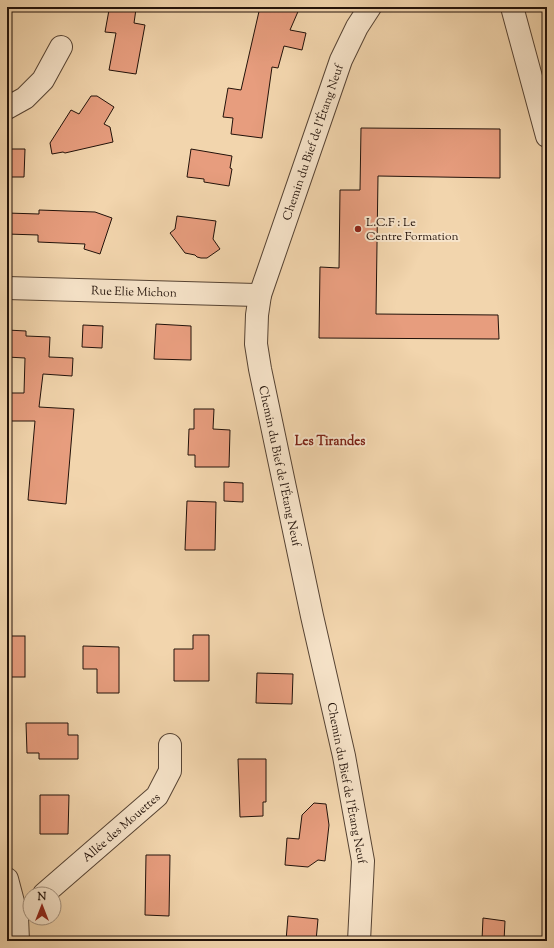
<svg xmlns="http://www.w3.org/2000/svg" width="554" height="948" viewBox="0 0 554 948" font-family="'Sorts Mill Goudy',serif">
	<style>
		.building { fill: #e79d7e; stroke: #22120a }
		.lines { fill: none; stroke-linecap: round; stroke-linejoin: round }
		.minor-casing { stroke: #564333; stroke-width: 24 }
		.minor { stroke: #f7e4ca; stroke-width: 22 }
		.poi-dot { fill: #8f2418; stroke: #f7e4ca; stroke-width: 1.5 }
		.labels { text-anchor: middle; stroke-width: 4; stroke-linejoin: round; paint-order: stroke }
		.street-label { font-size: 12px; fill: #22120a; stroke: #f7e4ca }
		.poi-label { font-size: 12px; fill: #22120a; stroke: #f7e4ca; text-anchor: start }
		.neighbourhood-label { font-size: 13px; font-weight: bold; fill: #7a1f14; stroke: #f7e4ca }
	</style>
	<rect width="100%" height="100%" fill="#f2d5ad"/>
	<filter id="stains"><feTurbulence type="fractalNoise" baseFrequency=".005" numOctaves="4"/><feColorMatrix values="0 0 0 0 .2 0 0 0 0 .09 0 0 0 0 .02 0 0 0 .5 -.17"/></filter>
	<radialGradient id="worn" r=".72"><stop offset=".6" stop-color="#630" stop-opacity="0"/><stop offset="1" stop-color="#630" stop-opacity=".3"/></radialGradient>
	<g class="building">
		<polygon points="260,7 300,7 290,30 306,33 302,50 284,46 278,68 272,67 262,138 231,134 233,118 223,117 228,88 241,90"/>
		<polygon points="121,9 136,9 134,23 145,25 136,74 109,70 116,33 105,32 109,10"/>
		<polygon points="91,96 97,96 114,107 104,124 110,127 113,142 65,153 63,152 52,154 50,143 71,110 79,114"/>
		<polygon points="361,128 500,129 500,178 378,176 376,314 498,315 499,339 319,338 320,267 339,268 340,190 360,190"/>
		<polygon points="7,149 25,149 24,177 7,177"/>
		<polygon points="191,149 232,156 230,168 232,169 229,186 204,182 204,179 187,177"/>
		<polygon points="39,210 95,212 112,218 100,254 84,249 85,244 38,242 38,235 7,234 7,213 39,214"/>
		<polygon points="177,216 216,221 213,239 220,249 207,258 201,258 197,257 195,255 185,253 170,233 175,229"/>
		<polygon points="156,324 191,326 191,360 154,359"/>
		<polygon points="83,325 103,326 102,348 82,347"/>
		<polygon points="7,330 26,331 26,336 50,337 49,357 73,358 72,376 43,374 39,407 74,409 66,504 28,500 35,421 7,421 7,393 24,393 25,358 7,357"/>
		<polygon points="194,409 214,409 213,429 230,430 229,467 195,467 195,455 188,455 189,429 194,429"/>
		<polygon points="224,482 243,483 243,502 224,501"/>
		<polygon points="187,501 216,502 215,550 185,550"/>
		<polygon points="193,635 209,635 209,681 174,681 174,649 193,649"/>
		<rect x="7" y="636" width="18" height="41"/>
		<polygon points="83,646 119,647 119,693 97,693 97,669 83,669"/>
		<polygon points="257,673 293,674 292,704 256,703"/>
		<polygon points="26,723 68,723 68,735 78,735 78,759 39,759 39,753 27,753"/>
		<polygon points="238,759 266,759 266,802 263,802 263,816 240,817"/>
		<polygon points="40,795 69,795 68,834 40,834"/>
		<polygon points="314,803 326,804 329,825 325,861 318,860 308,867 285,865 287,838 299,839 302,815"/>
		<polygon points="146,855 170,855 169,916 145,915"/>
		<polygon points="288,916 318,919 316,941 286,941"/>
		<polygon points="483,918 505,921 504,941 482,940"/>
	</g>
	<g class="lines">
		<defs>
			<g id="minor">
				<polyline points="512,7 547,136"/>
				<polyline points="7,108 25,98 43,80 61,47"/>
				<path id="s1" d="M7,288L260,295"/>
				<polyline points="7,879 17,917 18,941"/>
				<path id="s2" d="M44,894L157,796L170,771V745"/>
				<path id="s3" d="M359,941L363,861L344,756L312,616L260,369L256,344L257,315L260,295L341,60L357,27L370,7"/>
			</g>
		</defs>
		<use href="#minor" class="minor-casing"/>
		<use href="#minor" class="minor"/>
	</g>
	<circle class="poi-dot" cx="358" cy="229" r="4"/>
	<g class="labels">
		<g class="street-label">
			<text dy="4" stroke="none"><textPath href="#s3" startOffset="819">Chemin du Bief de l'Étang Neuf</textPath></text>
			<text dy="4" stroke="none"><textPath href="#s1" startOffset="127">Rue Elie Michon</textPath></text>
			<text transform="translate(280 466) rotate(78)" y="4">Chemin du Bief de l'Étang Neuf</text>
			<text transform="translate(347 783) rotate(79)" y="4">Chemin du Bief de l'Étang Neuf</text>
			<text dy="4" stroke="none"><textPath href="#s2" startOffset="102">Allée des Mouettes</textPath></text>
		</g>
		<g class="poi-label">
			<text x="366" y="226">L.C.F : Le<tspan x="366" dy="14">Centre Formation</tspan></text>
		</g>
		<g class="neighbourhood-label">
			<text x="330" y="445">Les Tirandes</text>
		</g>
	</g>
	<rect width="554" height="948" fill="none" stroke="#f2d5ad" stroke-width="24"/>
	<rect x="8" y="8" width="538" height="932" fill="none" stroke="#22120a" stroke-width="2"/>
	<rect x="12" y="12" width="530" height="924" fill="none" stroke="#22120a"/>
	<g transform="translate(42 906)"><circle r="19" fill="#f7e4ca" stroke="#a2907d"/>
	<path d="M0-3L7 15L0 10L-7 15Z" fill="#8f2418"/>
	<text y="-6" font-size="11" font-weight="bold" text-anchor="middle" fill="#22120a">N</text>
	</g>
	<rect width="100%" height="100%" filter="url(#stains)"/>
	<rect width="100%" height="100%" fill="url(#worn)"/>
</svg>
